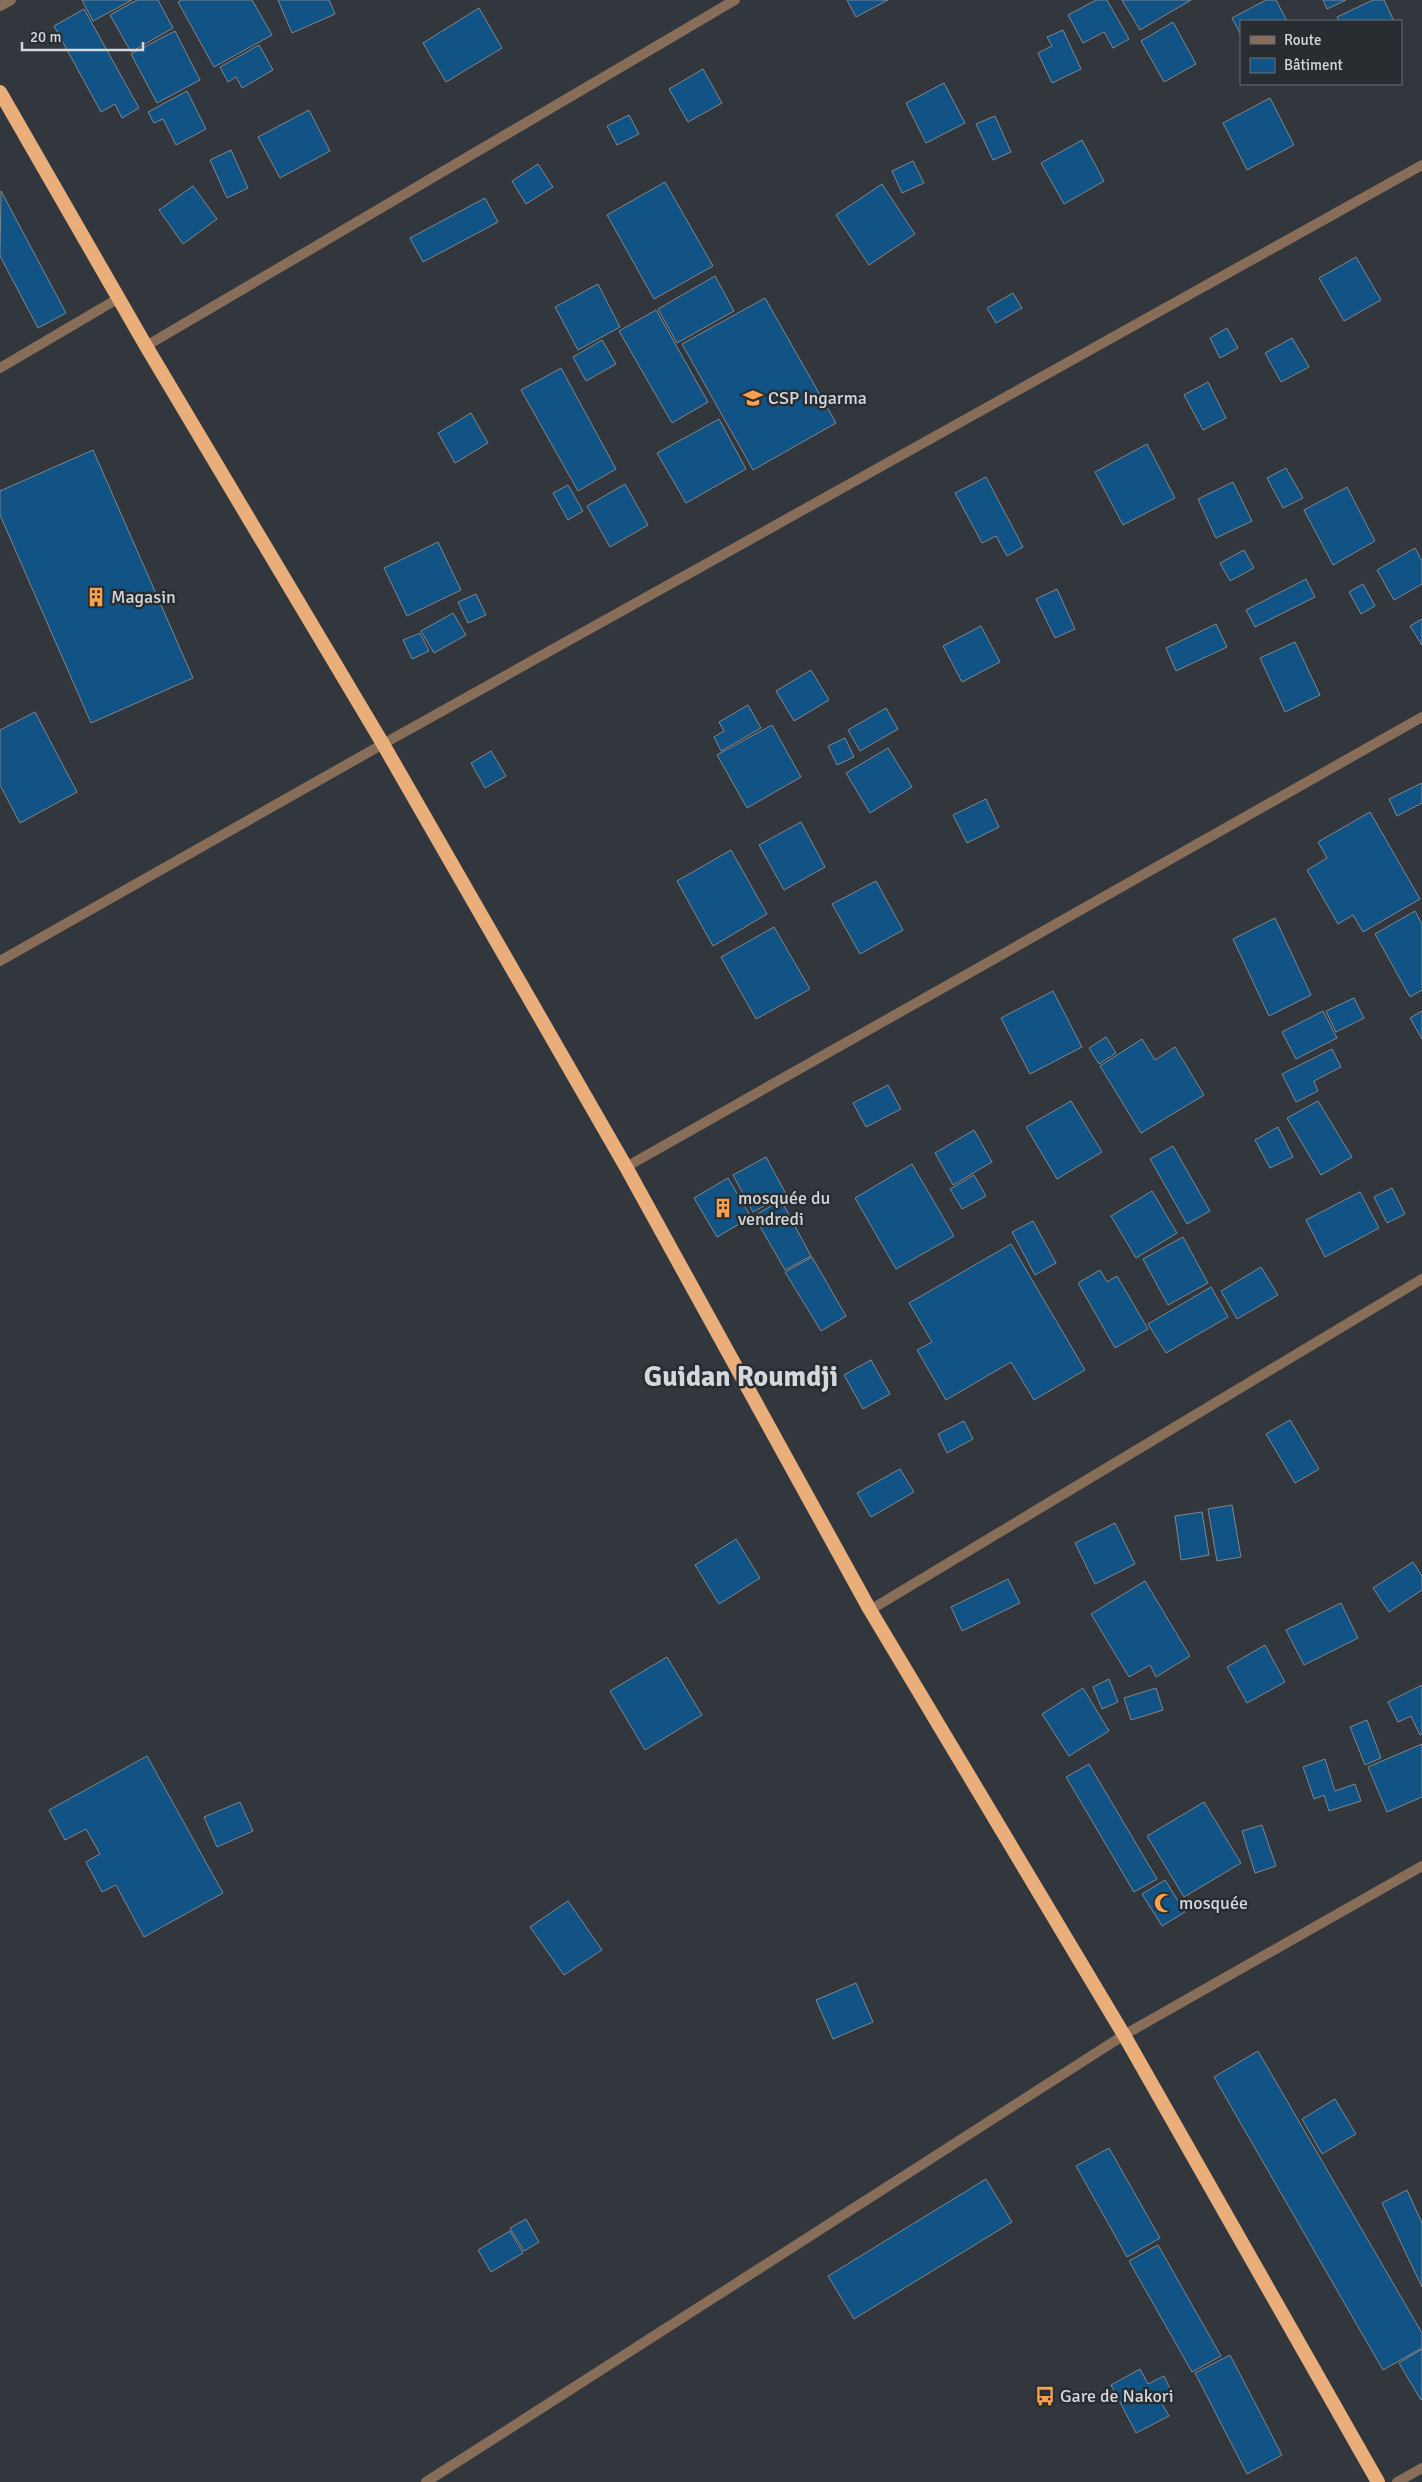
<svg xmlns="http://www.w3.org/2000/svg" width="1422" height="2482" viewBox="0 0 1422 2482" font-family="Signika,sans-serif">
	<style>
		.building { fill: #115385; stroke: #80868d }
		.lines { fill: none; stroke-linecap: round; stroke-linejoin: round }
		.minor { stroke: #886e58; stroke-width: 10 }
		.tertiary { stroke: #886e58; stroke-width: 10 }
		.trunk { stroke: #e9ae7a; stroke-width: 14 }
		.labels { text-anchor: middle; stroke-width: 5; stroke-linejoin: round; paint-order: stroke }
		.poi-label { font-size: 18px; fill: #d4d7db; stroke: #282d32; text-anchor: start }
		.town-label { font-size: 28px; font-weight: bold; fill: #d4d7db; stroke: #282d32 }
	</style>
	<rect width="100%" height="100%" fill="#31373c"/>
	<g class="building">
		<polygon points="82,0 132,0 93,21"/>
		<polygon points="137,0 158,0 173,28 131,52 110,15"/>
		<polygon points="181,0 252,0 272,35 214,67 178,2"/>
		<polygon points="278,0 329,0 335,14 292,33"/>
		<polygon points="847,0 888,0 856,17"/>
		<polygon points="1096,0 1107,0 1129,39 1113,48 1104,32 1083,43 1068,15"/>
		<polygon points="1122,0 1191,0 1140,30"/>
		<polygon points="1266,0 1276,0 1287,21 1241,21 1241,35 1232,18"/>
		<polygon points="1323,0 1346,0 1327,9"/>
		<polygon points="1373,0 1384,0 1394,21 1339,21 1337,17"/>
		<polygon points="479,8 502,48 446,82 423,43"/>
		<polygon points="84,9 139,108 122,118 115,104 101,112 54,26"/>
		<polygon points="1173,22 1196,64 1164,82 1141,41"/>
		<polygon points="1063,30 1081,69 1052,83 1038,53 1052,46 1047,37"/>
		<polygon points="175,31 200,80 157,103 131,54"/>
		<polygon points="259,45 273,70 242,88 236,77 228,82 220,67"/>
		<polygon points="703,69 722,103 688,122 669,89"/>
		<polygon points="944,83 965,123 926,143 906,103"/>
		<polygon points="187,91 206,129 176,145 163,119 154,123 148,112"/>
		<polygon points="1270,98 1294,145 1247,170 1223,123"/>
		<polygon points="309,110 330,151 280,178 258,137"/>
		<polygon points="629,115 639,134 617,145 607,126"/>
		<polygon points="995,116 1011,152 993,160 976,124"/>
		<polygon points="1082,140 1104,181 1064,204 1041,163"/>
		<polygon points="231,150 248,188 227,198 210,160"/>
		<polygon points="913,161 924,183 902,193 892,171"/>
		<polygon points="538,164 553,187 526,204 512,181"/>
		<polygon points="665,182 713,266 654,299 607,215"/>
		<polygon points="882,184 915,234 869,265 836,215"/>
		<polygon points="193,186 217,219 183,244 159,210"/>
		<polygon points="1,191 66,313 38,328 0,256"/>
		<polygon points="485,198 498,222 423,262 410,238"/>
		<polygon points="1356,257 1381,300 1344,321 1319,278"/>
		<polygon points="715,276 734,311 677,343 658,309"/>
		<polygon points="598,284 620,327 578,350 555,307"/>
		<polygon points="1013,293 1022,308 996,323 987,308"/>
		<polygon points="765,298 836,423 753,470 682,344"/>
		<polygon points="656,310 708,402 672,423 619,331"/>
		<polygon points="1227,328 1238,348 1220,358 1210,338"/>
		<polygon points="1292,338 1309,367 1281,382 1265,353"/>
		<polygon points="602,340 616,364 586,381 573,357"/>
		<polygon points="561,368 616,469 578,491 521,390"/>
		<polygon points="1208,382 1226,418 1203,430 1184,395"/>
		<polygon points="471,413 488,443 455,463 438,433"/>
		<polygon points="719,419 746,469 686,503 657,453"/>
		<polygon points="1147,444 1175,498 1123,525 1095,472"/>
		<polygon points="93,450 193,678 91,723 0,515 0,491"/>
		<polygon points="1286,468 1303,498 1283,508 1267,478"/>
		<polygon points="986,477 1023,547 1007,556 996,536 982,543 955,493"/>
		<polygon points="1233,482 1252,521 1216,538 1198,499"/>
		<polygon points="625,484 648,525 610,547 587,506"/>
		<polygon points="568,485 583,511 568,520 553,493"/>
		<polygon points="1347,487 1375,541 1333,565 1304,510"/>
		<polygon points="438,542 461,590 407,616 384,568"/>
		<polygon points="1415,548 1422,561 1422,584 1394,600 1377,570"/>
		<polygon points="1244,550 1254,568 1230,581 1220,563"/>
		<polygon points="1306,579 1315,597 1255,627 1246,610"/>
		<polygon points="1363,584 1375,606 1361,614 1349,592"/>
		<polygon points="1057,589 1075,629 1055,638 1036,599"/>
		<polygon points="476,594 486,615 468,623 458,602"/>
		<polygon points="453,613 466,635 434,653 421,631"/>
		<polygon points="1422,619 1422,645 1410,626"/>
		<polygon points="1216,624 1227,647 1176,671 1166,648"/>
		<polygon points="981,626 1000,662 962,682 943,646"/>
		<polygon points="420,633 429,651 412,659 403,640"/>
		<polygon points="1295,642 1320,695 1285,712 1260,658"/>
		<polygon points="811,670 829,700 794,721 776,691"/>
		<polygon points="748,705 761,728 721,751 714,737 724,731 719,722"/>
		<polygon points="886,708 898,729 860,751 848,730"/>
		<polygon points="35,712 77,792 20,823 0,785 0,730"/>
		<polygon points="772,725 801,777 747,808 717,755"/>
		<polygon points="845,738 854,757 837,765 828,746"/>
		<polygon points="888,748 912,787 870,813 846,773"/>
		<polygon points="491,751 506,776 485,788 471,763"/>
		<polygon points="1422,783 1422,803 1397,816 1389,799"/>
		<polygon points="986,799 999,827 967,843 953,815"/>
		<polygon points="1370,812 1420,899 1363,932 1353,915 1338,924 1307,870 1327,858 1318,842"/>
		<polygon points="801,822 825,867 784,890 759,845"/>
		<polygon points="731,850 767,914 713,946 677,881"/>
		<polygon points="876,881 903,930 860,954 832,904"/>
		<polygon points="1415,911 1422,924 1422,990 1410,997 1375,934"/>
		<polygon points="1275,918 1311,995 1269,1016 1233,939"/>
		<polygon points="774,927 810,989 756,1019 721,957"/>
		<polygon points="1053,991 1082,1047 1030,1074 1001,1018"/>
		<polygon points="1354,998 1364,1018 1336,1032 1326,1011"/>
		<polygon points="1323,1011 1337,1038 1296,1059 1282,1032"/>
		<polygon points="1422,1011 1422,1039 1410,1018"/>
		<polygon points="1106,1037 1116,1053 1099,1064 1089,1048"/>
		<polygon points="1142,1039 1155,1060 1175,1047 1204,1095 1141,1133 1100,1066"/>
		<polygon points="1332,1049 1341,1067 1314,1081 1318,1091 1296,1102 1282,1074"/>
		<polygon points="888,1085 901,1109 866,1127 853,1103"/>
		<polygon points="1071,1101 1102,1152 1057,1179 1026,1127"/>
		<polygon points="1318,1101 1352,1157 1321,1175 1287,1118"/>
		<polygon points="1278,1127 1293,1157 1270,1168 1255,1140"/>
		<polygon points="974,1130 992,1162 953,1185 935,1153"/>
		<polygon points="1173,1146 1210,1211 1187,1224 1150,1159"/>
		<polygon points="766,1157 786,1194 753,1212 733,1175"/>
		<polygon points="912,1164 954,1236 896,1269 855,1198"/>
		<polygon points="974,1175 986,1196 962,1209 950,1189"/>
		<polygon points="728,1178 751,1217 717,1237 694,1198"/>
		<polygon points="1392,1188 1405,1214 1387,1223 1374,1197"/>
		<polygon points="1152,1191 1177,1233 1136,1258 1111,1216"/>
		<polygon points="1360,1192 1379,1228 1325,1257 1306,1220"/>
		<polygon points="781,1200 811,1256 785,1270 754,1216"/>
		<polygon points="1033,1221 1056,1263 1035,1275 1012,1232"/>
		<polygon points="1183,1237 1208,1283 1168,1305 1143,1259"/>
		<polygon points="1011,1244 1085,1370 1034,1400 1011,1362 946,1400 917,1350 932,1342 909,1303"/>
		<polygon points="812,1257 846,1316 821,1331 785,1272"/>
		<polygon points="1261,1267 1278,1295 1237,1319 1221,1291"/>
		<polygon points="1100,1270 1107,1282 1117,1276 1148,1329 1115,1348 1078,1283"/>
		<polygon points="1211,1287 1228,1317 1166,1353 1148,1324"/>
		<polygon points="871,1360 890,1394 863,1409 844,1375"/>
		<polygon points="1290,1420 1319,1469 1295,1483 1266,1434"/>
		<polygon points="964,1421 973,1439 947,1453 938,1434"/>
		<polygon points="900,1469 914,1492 871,1517 857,1493"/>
		<polygon points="1232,1505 1241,1557 1217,1561 1208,1509"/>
		<polygon points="1202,1512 1209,1555 1181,1560 1175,1516"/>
		<polygon points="1115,1523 1135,1564 1095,1584 1075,1543"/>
		<polygon points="736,1539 760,1578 719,1604 695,1565"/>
		<polygon points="1413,1562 1422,1576 1422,1590 1389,1612 1373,1588"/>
		<polygon points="1008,1579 1020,1603 962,1631 951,1607"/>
		<polygon points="1145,1581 1190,1656 1156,1677 1150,1665 1129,1677 1091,1614"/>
		<polygon points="1341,1603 1358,1638 1304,1665 1286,1630"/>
		<polygon points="1265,1645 1285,1682 1247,1703 1227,1667"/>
		<polygon points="667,1657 702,1715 645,1750 610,1691"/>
		<polygon points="1109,1679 1118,1702 1102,1709 1093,1687"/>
		<polygon points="1422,1685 1422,1734 1420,1735 1411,1716 1398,1722 1388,1702"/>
		<polygon points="1083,1688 1109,1731 1069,1756 1042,1714"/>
		<polygon points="1156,1688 1163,1710 1131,1720 1124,1698"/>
		<polygon points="1367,1720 1381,1758 1365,1765 1350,1727"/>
		<polygon points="1422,1744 1422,1797 1387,1812 1368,1767"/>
		<polygon points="147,1756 223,1893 144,1937 116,1885 102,1892 86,1862 100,1854 86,1829 65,1840 49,1810"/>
		<polygon points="1325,1759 1335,1791 1355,1784 1361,1801 1329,1811 1324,1795 1314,1799 1303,1767"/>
		<polygon points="1089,1764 1157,1879 1134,1892 1066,1777"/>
		<polygon points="240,1802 253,1831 217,1847 204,1817"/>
		<polygon points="1204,1802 1241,1863 1184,1897 1147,1836"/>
		<polygon points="1262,1825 1276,1866 1255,1873 1242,1831"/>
		<polygon points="1165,1880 1185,1912 1162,1926 1142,1894"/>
		<polygon points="568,1901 602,1950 564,1975 530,1927"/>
		<polygon points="856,1983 873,2022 833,2039 816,2000"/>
		<polygon points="1258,2051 1422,2333 1422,2348 1383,2370 1214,2077"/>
		<polygon points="1335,2099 1356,2134 1322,2154 1302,2119"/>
		<polygon points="1109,2148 1160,2238 1127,2257 1076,2166"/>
		<polygon points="986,2179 1012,2222 854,2319 828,2276"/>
		<polygon points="1407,2190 1422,2223 1422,2287 1382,2203"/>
		<polygon points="526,2219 539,2242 524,2251 510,2228"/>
		<polygon points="510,2231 523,2253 491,2272 478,2250"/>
		<polygon points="1158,2245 1221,2356 1192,2372 1129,2261"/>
		<polygon points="1422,2349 1422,2399 1421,2400 1399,2363"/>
		<polygon points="1230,2355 1282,2455 1247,2474 1195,2373"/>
		<polygon points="1140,2369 1148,2384 1164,2376 1173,2395 1161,2402 1169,2416 1136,2433 1111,2385"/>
	</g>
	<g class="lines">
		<g class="minor">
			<polyline points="0,6 11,0"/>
			<polyline points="146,346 735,0"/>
			<polyline points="0,368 119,298"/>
			<polyline points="0,961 383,744 1422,165"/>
			<polyline points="626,1167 1422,717"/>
			<polyline points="870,1610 1422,1279"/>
			<polyline points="1124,2035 1422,1866"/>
			<polyline points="1397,2482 1422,2468"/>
		</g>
		<polyline class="tertiary" points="426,2482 1124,2035"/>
		<polyline class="trunk" points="0,92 146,346 383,744 626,1167 870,1610 1124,2035 1378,2482"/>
	</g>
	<defs>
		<symbol id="school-bare" viewBox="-9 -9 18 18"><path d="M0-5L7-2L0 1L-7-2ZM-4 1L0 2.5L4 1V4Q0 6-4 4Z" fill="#f9a04c" stroke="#282d32" stroke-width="2.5" paint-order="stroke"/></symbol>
		<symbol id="building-bare" viewBox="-9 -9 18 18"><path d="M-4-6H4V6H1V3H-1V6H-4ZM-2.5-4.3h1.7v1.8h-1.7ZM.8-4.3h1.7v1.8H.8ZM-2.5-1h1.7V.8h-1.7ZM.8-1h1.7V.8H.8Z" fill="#f9a04c" stroke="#282d32" stroke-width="2.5" paint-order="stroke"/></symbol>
		<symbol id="mosque-bare" viewBox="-9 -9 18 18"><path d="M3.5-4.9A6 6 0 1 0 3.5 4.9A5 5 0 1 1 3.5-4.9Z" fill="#f9a04c" stroke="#282d32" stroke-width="2.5" paint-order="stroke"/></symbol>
		<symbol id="bus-bare" viewBox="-9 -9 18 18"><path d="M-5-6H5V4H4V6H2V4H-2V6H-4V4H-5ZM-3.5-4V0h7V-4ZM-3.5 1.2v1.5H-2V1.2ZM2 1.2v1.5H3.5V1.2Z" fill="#f9a04c" stroke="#282d32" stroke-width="2.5" paint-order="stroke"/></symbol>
	</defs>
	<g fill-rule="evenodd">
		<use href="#school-bare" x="739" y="384" width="28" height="28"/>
		<use href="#building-bare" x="82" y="583" width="28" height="28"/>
		<use href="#building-bare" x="709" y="1194" width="28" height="28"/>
		<use href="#mosque-bare" x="1150" y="1889" width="28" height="28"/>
		<use href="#bus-bare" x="1031" y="2382" width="28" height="28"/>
	</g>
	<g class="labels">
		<g class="poi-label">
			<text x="768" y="404">CSP Ingarma</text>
			<text x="111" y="603">Magasin</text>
			<text x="738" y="1204">mosquée du<tspan x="738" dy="21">vendredi</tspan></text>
			<text x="1179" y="1909">mosquée</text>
			<text x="1060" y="2402">Gare de Nakori</text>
		</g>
		<g class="town-label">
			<text x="741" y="1386">Guidan Roumdji</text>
		</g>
	</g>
	<rect x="1240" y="20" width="162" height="65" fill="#282d32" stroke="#6d7176"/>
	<rect x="1250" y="36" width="25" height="8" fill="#886e58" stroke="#6d7176"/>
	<text x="1284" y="45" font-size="15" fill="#d4d7db">Route</text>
	<rect x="1250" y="58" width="25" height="15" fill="#115385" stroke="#6d7176"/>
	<text x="1284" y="70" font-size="15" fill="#d4d7db">Bâtiment</text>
	<path d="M22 42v8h121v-8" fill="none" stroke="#d4d7db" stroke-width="2.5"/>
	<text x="30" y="42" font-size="15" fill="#d4d7db" stroke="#282d32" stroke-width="4" paint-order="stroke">20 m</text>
</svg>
